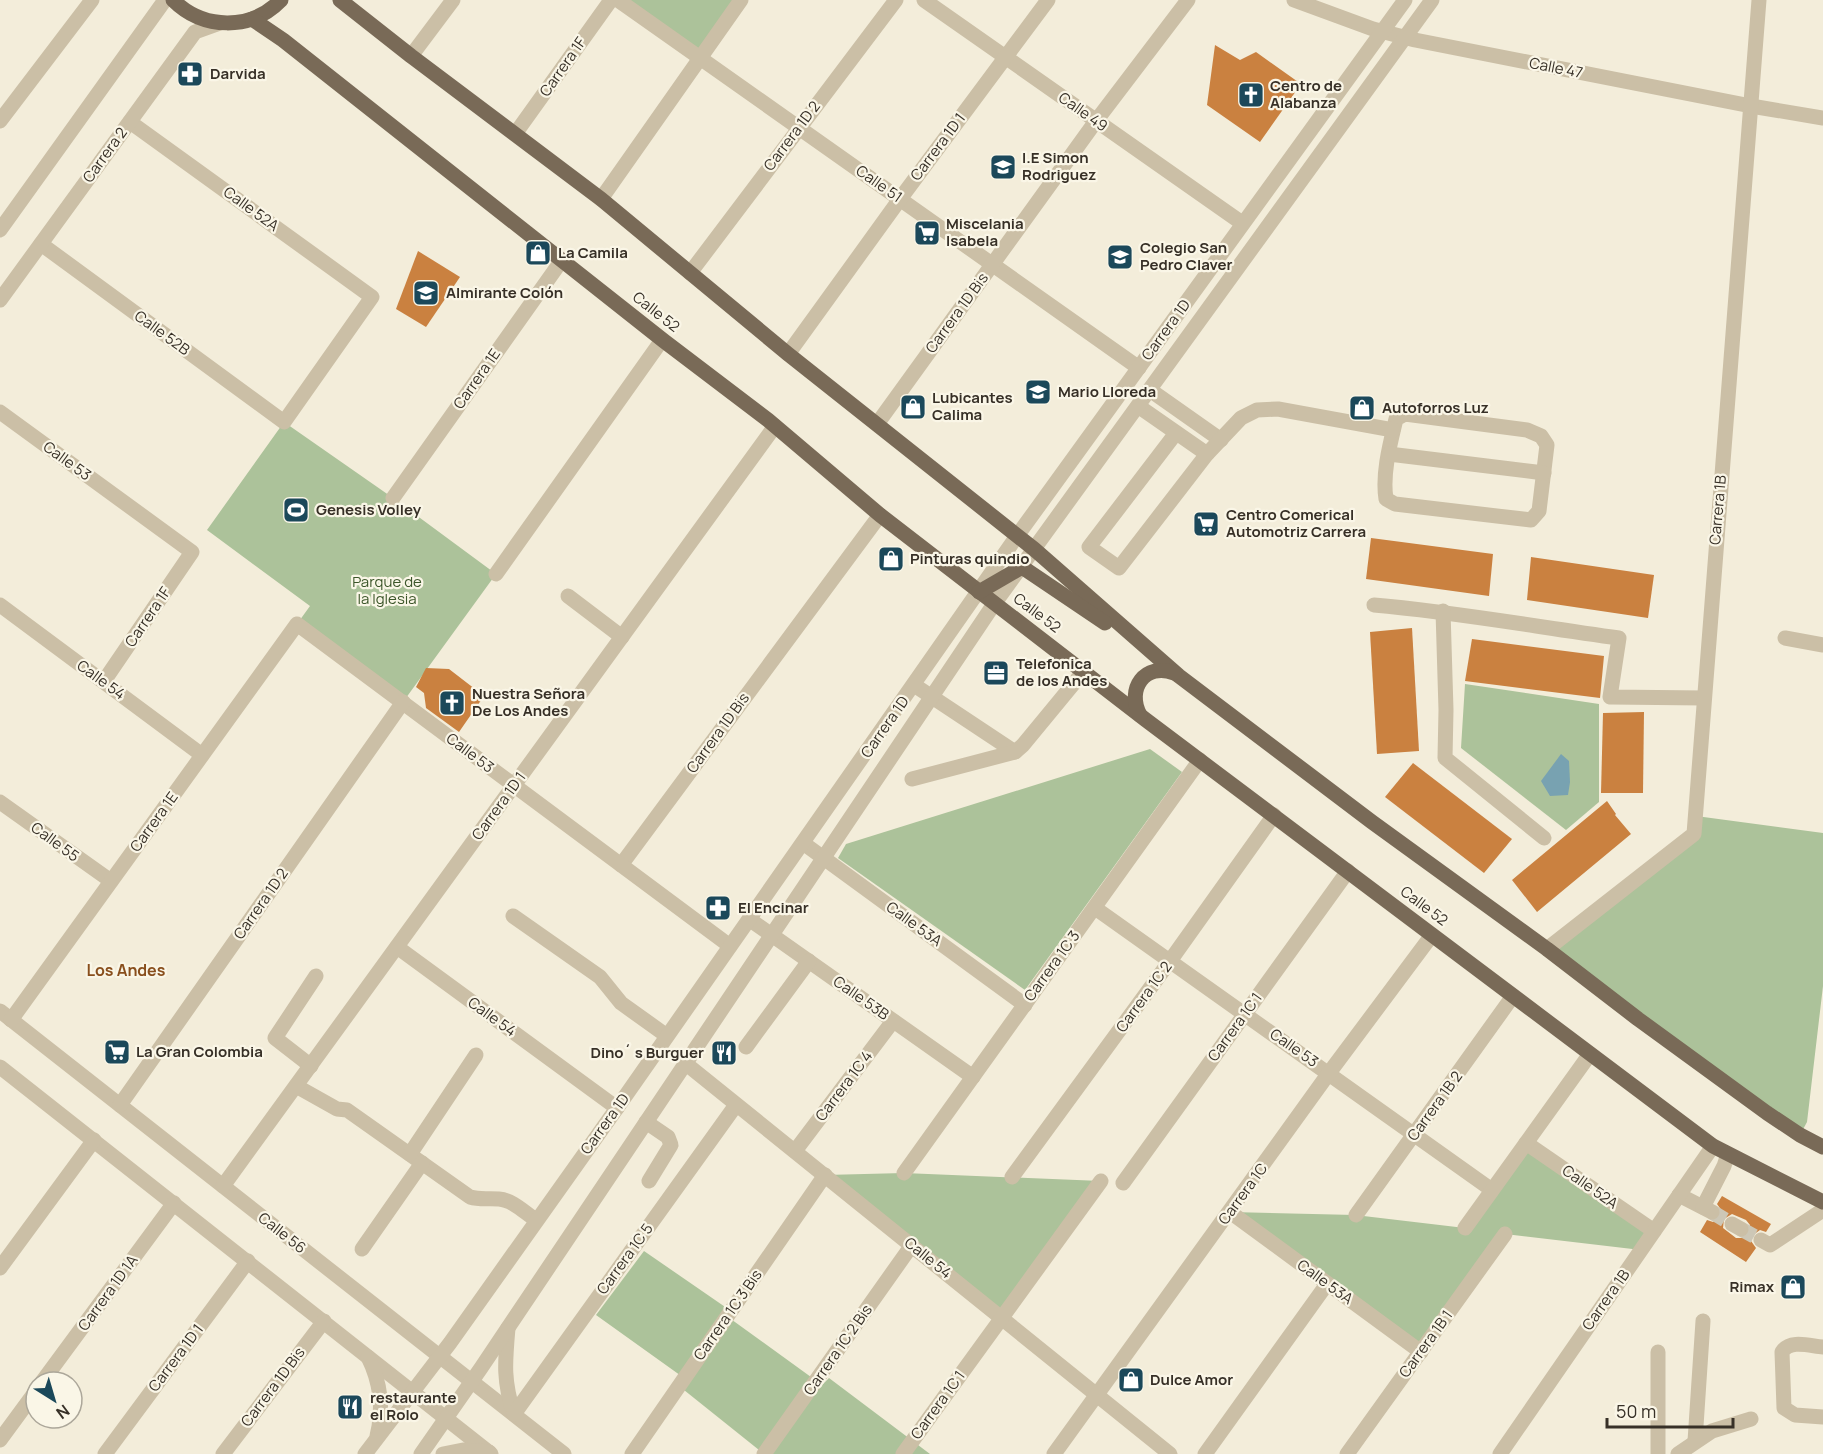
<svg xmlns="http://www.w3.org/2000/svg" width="1823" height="1454" viewBox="0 0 1823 1454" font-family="Manrope,sans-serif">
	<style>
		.green { fill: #acc29a }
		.water { fill: #78a2b1 }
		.building { fill: #ca8140; fill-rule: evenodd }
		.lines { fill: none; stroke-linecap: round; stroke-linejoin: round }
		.minor-tunnel { stroke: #cdc7b6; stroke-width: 15; stroke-dasharray: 15 8; stroke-linecap: butt }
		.minor { stroke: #cbbfa6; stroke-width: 15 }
		.major { stroke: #796a57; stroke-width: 15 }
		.labels { text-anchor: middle; stroke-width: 4.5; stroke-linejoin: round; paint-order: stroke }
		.street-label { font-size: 15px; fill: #373027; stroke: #faf6e7 }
		.poi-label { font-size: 15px; font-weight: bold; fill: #373027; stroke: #faf6e7; text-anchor: start }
		.park-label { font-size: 15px; fill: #3c562a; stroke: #faf6e7 }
		.neighbourhood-label { font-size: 16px; font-weight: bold; fill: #894f1d; stroke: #faf6e7 }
	</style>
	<rect width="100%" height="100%" fill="#f3edda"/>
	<g class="green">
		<polygon points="619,0 741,0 701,57"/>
		<polygon points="284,422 393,498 496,574 403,702 297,624 310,606 207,530"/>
		<polygon points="1465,684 1599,704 1599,802 1566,830 1461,748"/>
		<polygon points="1150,749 1182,772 1025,990 838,858 846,844"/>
		<polygon points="1696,816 1823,833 1823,986 1807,1122 1800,1135 1547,949 1693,834"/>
		<polygon points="1526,1143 1654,1231 1641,1250 1505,1234 1421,1352 1230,1212 1355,1215 1465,1228"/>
		<polygon points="904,1173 1101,1181 1001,1317 825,1175"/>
		<polygon points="644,1251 731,1311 728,1317 822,1385 829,1378 930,1454 764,1454 679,1386 684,1378 596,1315"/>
	</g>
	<polygon class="water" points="1561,754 1569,761 1570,782 1568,795 1550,796 1541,781"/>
	<g class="building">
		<polygon points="1215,45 1240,60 1256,52 1301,84 1260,142 1207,105"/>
		<polygon points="418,251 460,277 426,327 396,309"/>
		<polygon points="1371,538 1493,554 1489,596 1366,579"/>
		<polygon points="1531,557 1654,575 1648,618 1527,600"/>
		<polygon points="1412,628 1419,751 1377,754 1370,632"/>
		<polygon points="1472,639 1604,656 1600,698 1465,681"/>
		<polygon points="426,668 449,669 484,696 459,732 426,708 424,693 416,687"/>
		<polygon points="1644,712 1643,793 1601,793 1603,713"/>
		<polygon points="1413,763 1512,839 1484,873 1385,797"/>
		<polygon points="1607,801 1616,814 1615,815 1631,834 1537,912 1512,880"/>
		<path d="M1722,1196L1771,1224L1766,1232L1760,1230L1753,1235L1751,1241L1756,1248L1746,1262L1700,1232L1707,1220L1713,1222L1720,1217L1722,1211L1717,1204ZM1732,1214L1746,1220L1750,1225V1233L1745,1238H1736L1723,1228L1724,1219Z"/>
	</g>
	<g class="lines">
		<g class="minor-tunnel">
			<polyline points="1712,1212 1732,1224"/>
			<polyline points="1741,1229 1761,1240"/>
		</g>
		<g class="minor">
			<polyline points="618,0 1139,368"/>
			<polyline points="924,0 1242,223"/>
			<polyline points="1294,0 1373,29 1415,40 1751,106 1823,118"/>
			<polyline points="411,56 453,0"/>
			<polyline points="0,121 92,0"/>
			<polyline points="515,134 611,0"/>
			<polyline points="601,199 741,0"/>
			<polyline points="0,230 165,0"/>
			<polyline points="41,244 284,422 372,297 130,122"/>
			<polyline points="690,273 896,0"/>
			<polyline points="0,300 195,32 220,23"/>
			<polyline points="788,354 900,199 1048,0"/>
			<polyline points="1150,390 1221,440"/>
			<polyline points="1138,406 1207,454"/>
			<polyline points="0,412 192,552 104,681"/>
			<path d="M1405,414L1527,430L1541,436L1547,445L1539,511L1531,520L1395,504L1386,499C1382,474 1390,444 1396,419Z"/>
			<polyline points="877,424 1096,121 1188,0"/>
			<polyline points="1176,433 1089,547 1119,568 1207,454 1241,418 1257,410 1278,409 1393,430"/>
			<polyline points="1389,454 1544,473"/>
			<polyline points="393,498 562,260"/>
			<polyline points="496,574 662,340"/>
			<polyline points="568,596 622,637"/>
			<polyline points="0,605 202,755"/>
			<path d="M1374,605C1456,612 1537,627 1619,638L1610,697L1704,698"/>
			<polyline points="1443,611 1446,710 1445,758 1544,838"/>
			<polyline points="1785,638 1823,645"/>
			<polyline points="914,685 1015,752"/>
			<polyline points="912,779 1015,752 1023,745 1084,671"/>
			<polyline points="0,802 111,881"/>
			<polyline points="803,843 1025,1005"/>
			<polyline points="621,865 880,515"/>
			<polyline points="1095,908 1492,1190"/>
			<polyline points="513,916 600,977 621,1003 667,1036"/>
			<polyline points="749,919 973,1077"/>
			<polyline points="397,947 617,1108"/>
			<polyline points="1547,949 1694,834 1759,0"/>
			<polyline points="0,1011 564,1454"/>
			<polyline points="11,1020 297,624 730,946"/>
			<polyline points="746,1047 809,961"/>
			<polyline points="685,1063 1170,1454"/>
			<polyline points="311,1066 275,1038 316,976"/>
			<polyline points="0,1067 491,1454"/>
			<path d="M296,1086L337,1109L347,1110L470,1197C480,1200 488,1198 499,1199C513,1200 525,1213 536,1220"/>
			<polyline points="120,1105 403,702"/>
			<polyline points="646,1122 668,1137 671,1145 649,1181"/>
			<polyline points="1526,1143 1654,1231"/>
			<polyline points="795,1151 893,1021"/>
			<polyline points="410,1154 476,1055"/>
			<polyline points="904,1173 1200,760"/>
			<polyline points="1012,1177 1170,961 1274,815"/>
			<polyline points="1123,1183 1348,871"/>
			<polyline points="223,1186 775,426"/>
			<polyline points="1679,1195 1712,1212"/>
			<polyline points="1703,1207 1724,1166 1728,1154"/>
			<polyline points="1230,1212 1421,1352"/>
			<polyline points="1356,1215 1513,996"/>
			<polyline points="1732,1224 1741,1229"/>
			<polyline points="1465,1228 1590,1054"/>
			<polyline points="1761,1240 1770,1245 1823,1210"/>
			<polyline points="362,1249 422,1163"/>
			<polyline points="0,1268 94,1140"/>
			<path d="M508,1328C505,1362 503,1381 514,1414"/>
			<path d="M1823,1347C1810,1346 1790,1339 1782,1352L1784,1408L1795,1415L1823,1417"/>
			<path d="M368,1357C381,1383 384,1408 377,1436"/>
			<polyline points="42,1382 174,1203"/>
			<polyline points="514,1414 736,1105"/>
			<polyline points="0,1440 36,1391"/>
			<polyline points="1695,1441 1703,1321"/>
			<polyline points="105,1454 248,1261"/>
			<polyline points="223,1454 324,1321"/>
			<polyline points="365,1454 450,1343 617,1108 1017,536 1405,0"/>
			<polyline points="421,1454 481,1368 994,604 1432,0"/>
			<polyline points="443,1454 463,1450 489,1452"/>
			<polyline points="632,1454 825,1175"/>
			<polyline points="764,1454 912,1245"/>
			<polyline points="903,1454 1101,1181"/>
			<polyline points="1054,1454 1329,1073 1432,935"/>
			<polyline points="1205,1454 1327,1284"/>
			<polyline points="1347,1454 1505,1234"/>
			<polyline points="1500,1454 1713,1146"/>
			<polyline points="1658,1454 1658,1352"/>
			<polyline points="1678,1454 1712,1431 1751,1419"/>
		</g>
		<g class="major">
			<path d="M173,0C203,30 251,31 281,0"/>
			<polyline points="340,0 411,56 601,199 788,354 1034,549 1179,676 1372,822 1547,949 1638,1019 1767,1113 1800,1135 1823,1147"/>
			<polyline points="252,19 283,40 664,341 768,420 880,515 1146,720 1713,1146 1823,1202"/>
			<polyline points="979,592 1022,567 1105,623"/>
			<path d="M1140,715C1126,689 1145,662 1174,673"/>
		</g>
	</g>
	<defs>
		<symbol id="pharmacy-square" viewBox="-11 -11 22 22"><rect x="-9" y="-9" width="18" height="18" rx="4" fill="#1b485a" stroke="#faf6e7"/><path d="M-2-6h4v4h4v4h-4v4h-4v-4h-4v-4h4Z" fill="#fff"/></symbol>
		<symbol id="church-square" viewBox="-11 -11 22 22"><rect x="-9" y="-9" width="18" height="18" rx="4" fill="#1b485a" stroke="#faf6e7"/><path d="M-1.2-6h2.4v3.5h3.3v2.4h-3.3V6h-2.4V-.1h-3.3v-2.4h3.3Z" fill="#fff"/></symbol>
		<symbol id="school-square" viewBox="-11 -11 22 22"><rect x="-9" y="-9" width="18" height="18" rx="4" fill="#1b485a" stroke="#faf6e7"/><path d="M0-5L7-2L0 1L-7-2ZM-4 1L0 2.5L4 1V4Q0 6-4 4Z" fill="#fff"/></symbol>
		<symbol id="supermarket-square" viewBox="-11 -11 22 22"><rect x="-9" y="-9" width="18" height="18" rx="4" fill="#1b485a" stroke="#faf6e7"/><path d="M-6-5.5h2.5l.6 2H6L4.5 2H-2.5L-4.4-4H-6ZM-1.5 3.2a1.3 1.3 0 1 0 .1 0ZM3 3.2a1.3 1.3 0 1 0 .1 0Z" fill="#fff"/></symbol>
		<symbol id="shop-square" viewBox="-11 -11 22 22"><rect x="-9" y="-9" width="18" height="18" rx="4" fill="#1b485a" stroke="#faf6e7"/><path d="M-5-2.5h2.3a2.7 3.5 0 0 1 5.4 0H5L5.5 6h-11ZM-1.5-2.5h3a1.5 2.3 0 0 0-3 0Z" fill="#fff"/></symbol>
		<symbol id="stadium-square" viewBox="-11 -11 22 22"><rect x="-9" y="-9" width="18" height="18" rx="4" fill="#1b485a" stroke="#faf6e7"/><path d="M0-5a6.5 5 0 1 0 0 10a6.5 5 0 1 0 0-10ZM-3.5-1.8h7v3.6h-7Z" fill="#fff"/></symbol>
		<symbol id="office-square" viewBox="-11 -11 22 22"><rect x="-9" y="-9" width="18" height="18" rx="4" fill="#1b485a" stroke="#faf6e7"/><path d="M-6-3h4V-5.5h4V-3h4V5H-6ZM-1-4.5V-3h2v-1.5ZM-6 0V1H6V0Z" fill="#fff"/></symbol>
		<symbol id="restaurant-square" viewBox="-11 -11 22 22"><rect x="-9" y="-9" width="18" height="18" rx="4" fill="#1b485a" stroke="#faf6e7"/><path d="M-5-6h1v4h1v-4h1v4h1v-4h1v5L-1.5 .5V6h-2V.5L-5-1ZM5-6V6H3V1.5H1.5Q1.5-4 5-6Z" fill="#fff"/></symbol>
	</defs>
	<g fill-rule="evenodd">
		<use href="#pharmacy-square" x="175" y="59" width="30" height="30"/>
		<use href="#church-square" x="1236" y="80" width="30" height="30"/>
		<use href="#school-square" x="988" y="152" width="30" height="30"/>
		<use href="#supermarket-square" x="912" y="218" width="30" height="30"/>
		<use href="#shop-square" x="523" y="238" width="30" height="30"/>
		<use href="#school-square" x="1105" y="242" width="30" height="30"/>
		<use href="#school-square" x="411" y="278" width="30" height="30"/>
		<use href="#school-square" x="1023" y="377" width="30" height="30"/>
		<use href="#shop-square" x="898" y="392" width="30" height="30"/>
		<use href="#shop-square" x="1347" y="393" width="30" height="30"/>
		<use href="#stadium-square" x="281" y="495" width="30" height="30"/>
		<use href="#supermarket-square" x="1191" y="509" width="30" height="30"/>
		<use href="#shop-square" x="876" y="544" width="30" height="30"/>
		<use href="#office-square" x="981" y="658" width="30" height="30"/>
		<use href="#church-square" x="437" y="688" width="30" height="30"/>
		<use href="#pharmacy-square" x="703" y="893" width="30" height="30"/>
		<use href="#supermarket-square" x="102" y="1037" width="30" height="30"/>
		<use href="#restaurant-square" x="709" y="1038" width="30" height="30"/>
		<use href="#shop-square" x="1778" y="1272" width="30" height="30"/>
		<use href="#shop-square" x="1116" y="1365" width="30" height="30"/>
		<use href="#restaurant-square" x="335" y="1392" width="30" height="30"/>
	</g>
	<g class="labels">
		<g class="street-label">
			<text transform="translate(563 67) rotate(-55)" y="5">Carrera 1F</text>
			<text transform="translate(1556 68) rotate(11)" y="5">Calle 47</text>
			<text transform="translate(1083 112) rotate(35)" y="5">Calle 49</text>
			<text transform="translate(792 136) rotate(-53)" y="5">Carrera 1D 2</text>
			<text transform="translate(938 147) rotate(-53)" y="5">Carrera 1D 1</text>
			<text transform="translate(105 155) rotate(-54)" y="5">Carrera 2</text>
			<text transform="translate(879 184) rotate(35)" y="5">Calle 51</text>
			<text transform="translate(251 209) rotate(36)" y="5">Calle 52A</text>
			<text transform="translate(656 312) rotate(38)" y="5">Calle 52</text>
			<text transform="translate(957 313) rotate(-54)" y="5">Carrera 1D Bis</text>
			<text transform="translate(1166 330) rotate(-54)" y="5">Carrera 1D</text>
			<text transform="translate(162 333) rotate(36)" y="5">Calle 52B</text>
			<text transform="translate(477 379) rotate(-55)" y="5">Carrera 1E</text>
			<text transform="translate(67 461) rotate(36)" y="5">Calle 53</text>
			<text transform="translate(1718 510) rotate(-85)" y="5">Carrera 1B</text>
			<text transform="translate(1037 613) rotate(37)" y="5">Calle 52</text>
			<text transform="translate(148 617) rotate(-56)" y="5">Carrera 1F</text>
			<text transform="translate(101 680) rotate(36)" y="5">Calle 54</text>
			<text transform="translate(885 727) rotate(-55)" y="5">Carrera 1D</text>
			<text transform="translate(718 733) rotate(-54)" y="5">Carrera 1D Bis</text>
			<text transform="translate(470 753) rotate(37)" y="5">Calle 53</text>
			<text transform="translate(499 806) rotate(-54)" y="5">Carrera 1D 1</text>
			<text transform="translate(154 822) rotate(-54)" y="5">Carrera 1E</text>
			<text transform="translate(55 842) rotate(36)" y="5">Calle 55</text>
			<text transform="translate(261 904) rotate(-55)" y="5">Carrera 1D 2</text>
			<text transform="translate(1424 906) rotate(37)" y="5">Calle 52</text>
			<text transform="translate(914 924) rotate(36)" y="5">Calle 53A</text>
			<text transform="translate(1052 966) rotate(-54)" y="5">Carrera 1C 3</text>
			<text transform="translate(1144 997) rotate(-54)" y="5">Carrera 1C 2</text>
			<text transform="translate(861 998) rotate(35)" y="5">Calle 53B</text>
			<text transform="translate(492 1017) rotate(36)" y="5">Calle 54</text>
			<text transform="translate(1235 1027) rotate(-54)" y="5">Carrera 1C 1</text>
			<text transform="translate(1294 1048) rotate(35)" y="5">Calle 53</text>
			<text transform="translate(844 1086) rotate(-53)" y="5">Carrera 1C 4</text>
			<text transform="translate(1435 1106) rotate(-54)" y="5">Carrera 1B 2</text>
			<text transform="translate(605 1124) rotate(-54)" y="5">Carrera 1D</text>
			<text transform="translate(1590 1187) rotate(35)" y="5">Calle 52A</text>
			<text transform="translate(1243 1194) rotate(-54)" y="5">Carrera 1C</text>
			<text transform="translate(282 1233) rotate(38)" y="5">Calle 56</text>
			<text transform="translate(928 1258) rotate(39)" y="5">Calle 54</text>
			<text transform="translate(625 1259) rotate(-54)" y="5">Carrera 1C 5</text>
			<text transform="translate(1325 1282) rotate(36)" y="5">Calle 53A</text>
			<text transform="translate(108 1293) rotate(-54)" y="5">Carrera 1D 1A</text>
			<text transform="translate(1606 1300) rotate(-55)" y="5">Carrera 1B</text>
			<text transform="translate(728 1315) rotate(-55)" y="5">Carrera 1C 3 Bis</text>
			<text transform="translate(1426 1344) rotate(-54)" y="5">Carrera 1B 1</text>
			<text transform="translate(838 1350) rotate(-55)" y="5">Carrera 1C 2 Bis</text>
			<text transform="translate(176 1358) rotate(-53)" y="5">Carrera 1D 1</text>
			<text transform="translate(273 1387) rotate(-53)" y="5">Carrera 1D Bis</text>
			<text transform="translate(938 1405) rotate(-54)" y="5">Carrera 1C 1</text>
		</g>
		<g class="poi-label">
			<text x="210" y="79">Darvida</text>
			<text x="1270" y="91">Centro de<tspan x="1270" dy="17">Alabanza</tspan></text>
			<text x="1022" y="163">I.E Simon<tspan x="1022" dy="17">Rodriguez</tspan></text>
			<text x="946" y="229">Miscelania<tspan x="946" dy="17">Isabela</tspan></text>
			<text x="1140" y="253">Colegio San<tspan x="1140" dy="17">Pedro Claver</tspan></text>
			<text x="558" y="258">La Camila</text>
			<text x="446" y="298">Almirante Colón</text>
			<text x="1058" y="397">Mario Lloreda</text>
			<text x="932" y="403">Lubicantes<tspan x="932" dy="17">Calima</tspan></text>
			<text x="1382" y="413">Autoforros Luz</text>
			<text x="316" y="515">Genesis Volley</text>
			<text x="1226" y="520">Centro Comerical<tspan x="1226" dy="17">Automotriz Carrera</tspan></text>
			<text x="910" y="564">Pinturas quindio</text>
			<text x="1016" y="669">Telefonica<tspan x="1016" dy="17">de los Andes</tspan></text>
			<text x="472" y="699">Nuestra Señora<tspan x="472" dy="17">De Los Andes</tspan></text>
			<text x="738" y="913">El Encinar</text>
			<text x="136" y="1057">La Gran Colombia</text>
			<text x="704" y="1058" text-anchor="end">Dino´ s Burguer</text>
			<text x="1774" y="1292" text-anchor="end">Rimax</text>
			<text x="1150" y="1385">Dulce Amor</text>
			<text x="370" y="1403">restaurante<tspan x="370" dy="17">el Rolo</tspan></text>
		</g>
		<g class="park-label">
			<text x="387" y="587">Parque de<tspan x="387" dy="17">la Iglesia</tspan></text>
		</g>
		<g class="neighbourhood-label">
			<text x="126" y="976">Los Andes</text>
		</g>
	</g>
	<g transform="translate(54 1400) rotate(143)"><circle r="28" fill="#faf6e7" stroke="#aca79a" stroke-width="1.5"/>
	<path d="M0-4.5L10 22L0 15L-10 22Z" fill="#1b485a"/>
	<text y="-9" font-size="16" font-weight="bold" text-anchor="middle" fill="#373027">N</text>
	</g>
	<path d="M1607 1418v9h126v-9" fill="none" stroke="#373027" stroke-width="3"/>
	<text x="1616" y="1418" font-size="18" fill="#373027" stroke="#faf6e7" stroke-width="4.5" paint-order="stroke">50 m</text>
</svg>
